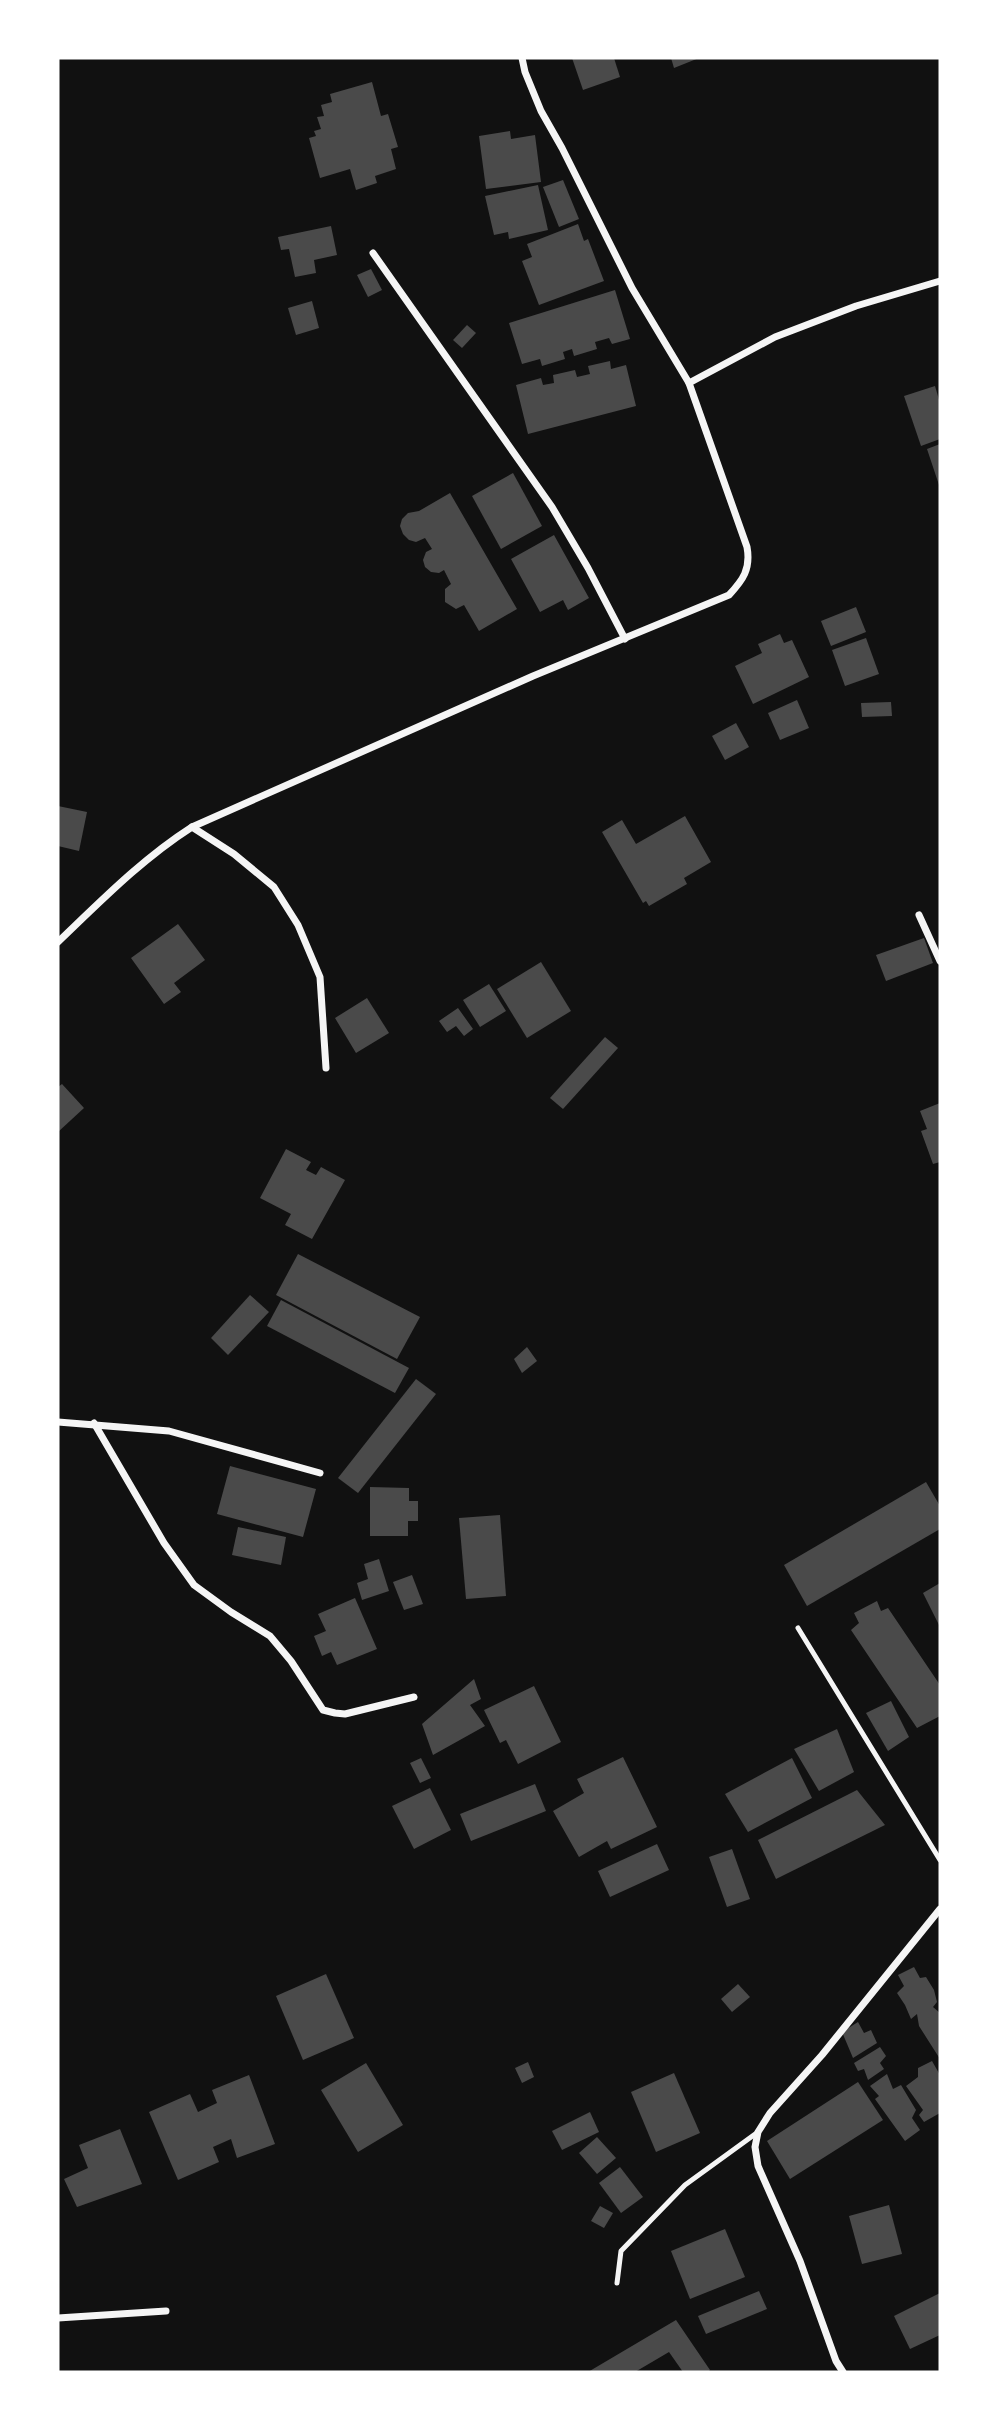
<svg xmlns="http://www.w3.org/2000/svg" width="998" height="2430" viewBox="0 0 998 2430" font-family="Barlow,sans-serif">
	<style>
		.building { fill: #4a4a4a }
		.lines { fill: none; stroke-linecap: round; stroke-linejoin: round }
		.service { stroke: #f5f5f5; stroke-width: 5 }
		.minor { stroke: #f5f5f5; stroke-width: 7 }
	</style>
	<rect width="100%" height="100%" fill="#111"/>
	<g class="building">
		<polygon points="572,58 614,58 620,77 583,90"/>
		<polygon points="671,58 699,58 674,68"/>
		<polygon points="372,82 381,116 388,114 398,147 391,149 396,169 375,176 377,183 356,190 350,169 320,178 309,138 316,136 314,131 321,129 317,117 324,116 321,105 332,102 330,94"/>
		<polygon points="510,131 511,139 535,135 541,182 486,189 479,136"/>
		<polygon points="563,180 579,219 559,227 543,187"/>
		<polygon points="538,185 548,230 509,239 508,232 494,235 485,196"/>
		<polygon points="578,224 584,241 588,239 604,281 539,305 522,261 532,257 527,244"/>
		<polygon points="331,226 337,255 314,260 316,273 295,277 289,249 281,250 278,237"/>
		<polygon points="371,269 382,290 368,297 357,275"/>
		<polygon points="615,290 630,339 612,344 609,338 595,342 597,349 574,356 572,349 563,352 565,359 542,366 540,359 522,364 509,323"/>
		<polygon points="312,301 319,328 296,335 288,308"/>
		<polygon points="467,325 476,333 462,348 453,340"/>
		<polygon points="610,361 611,369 626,365 636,406 528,434 516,385 541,378 543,385 554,383 553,375 575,370 577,377 590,374 588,366"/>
		<polygon points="935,386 940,403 940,439 921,446 904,396"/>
		<polygon points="940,444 940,488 927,449"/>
		<polygon points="513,473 542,526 501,549 472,496"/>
		<polygon points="450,493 517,609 479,631 464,605 456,609 445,602 445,589 451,584 444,570 439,573 431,572 425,567 423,560 426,552 432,549 425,538 416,542 409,540 403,534 400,526 402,519 408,513 419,511"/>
		<polygon points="554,535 589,598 568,610 563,600 540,612 511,559"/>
		<polygon points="856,607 866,632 831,646 821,621"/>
		<polygon points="780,634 784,643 792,640 809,677 753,704 735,666 762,653 758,644"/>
		<polygon points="866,638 879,674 845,686 832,650"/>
		<polygon points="797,700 809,728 780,740 768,713"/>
		<polygon points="891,702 892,716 862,717 861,703"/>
		<polygon points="736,723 749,747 725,760 712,736"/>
		<polygon points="58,806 87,812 79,851 58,846"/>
		<polygon points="685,816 711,862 684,878 687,884 649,906 646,901 643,903 602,832 622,820 636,844"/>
		<polygon points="178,924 205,960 174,983 181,992 164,1004 131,958"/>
		<polygon points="924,938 933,963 886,981 876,955"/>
		<polygon points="541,962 571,1011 527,1038 497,989"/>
		<polygon points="489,984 506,1011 480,1027 463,1000"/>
		<polygon points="367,998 389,1033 356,1053 335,1018"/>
		<polygon points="458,1008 473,1029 464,1036 456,1026 447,1032 439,1021"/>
		<polygon points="605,1037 618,1048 563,1109 550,1098"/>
		<polygon points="62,1084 84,1108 58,1132 58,1087"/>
		<polygon points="940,1103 940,1162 933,1164 921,1131 927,1129 920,1111"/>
		<polygon points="286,1149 311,1162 306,1170 316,1175 321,1167 345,1180 312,1239 285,1225 291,1214 260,1198"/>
		<polygon points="298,1254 420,1317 397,1359 276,1295"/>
		<polygon points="250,1295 269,1312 228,1355 211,1338"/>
		<polygon points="281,1300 409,1368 395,1393 267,1326"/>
		<polygon points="527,1347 537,1361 522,1373 514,1359"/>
		<polygon points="416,1379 436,1394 358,1493 338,1478"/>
		<polygon points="230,1466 316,1489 303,1537 217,1514"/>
		<polygon points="926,1482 940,1506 940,1529 807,1606 784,1565"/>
		<polygon points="370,1487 409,1488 409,1501 418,1501 418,1521 408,1521 408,1536 370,1536"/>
		<polygon points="500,1515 506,1596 466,1599 459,1518"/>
		<polygon points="238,1527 286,1537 281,1565 232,1555"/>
		<polygon points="379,1559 389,1591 362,1600 357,1583 368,1579 364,1564"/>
		<polygon points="412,1575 423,1604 404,1610 393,1582"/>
		<polygon points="940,1583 940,1627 923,1593"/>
		<polygon points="355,1598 377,1649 337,1665 331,1652 322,1656 314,1636 326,1631 318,1614"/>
		<polygon points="877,1601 881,1611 888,1608 940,1685 940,1716 917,1728 851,1630 859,1623 854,1613"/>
		<polygon points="474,1679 481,1699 470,1705 485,1726 433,1755 422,1724"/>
		<polygon points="534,1686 561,1742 518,1764 506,1740 500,1743 484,1710"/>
		<polygon points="891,1701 909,1737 888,1751 866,1713"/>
		<polygon points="837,1729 854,1772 819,1791 794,1749"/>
		<polygon points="623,1757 657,1827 611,1849 607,1841 579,1857 553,1811 584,1793 577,1779"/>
		<polygon points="421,1758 431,1778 420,1783 410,1763"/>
		<polygon points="792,1758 812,1798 748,1832 725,1794"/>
		<polygon points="535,1784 546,1811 471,1841 460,1814"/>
		<polygon points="430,1788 451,1830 414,1849 392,1806"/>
		<polygon points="857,1790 885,1825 776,1879 758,1840"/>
		<polygon points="657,1844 669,1870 610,1897 598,1871"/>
		<polygon points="732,1849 750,1899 727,1907 709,1857"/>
		<polygon points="914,1967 920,1978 926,1977 934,1990 937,2002 933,2007 940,2013 940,2059 919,2026 917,2014 911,2019 905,2005 897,1993 904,1986 898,1975"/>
		<polygon points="326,1974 354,2038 303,2060 276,1996"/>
		<polygon points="738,1984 750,1997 732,2012 721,1999"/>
		<polygon points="858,2022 864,2033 871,2030 877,2043 853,2058 842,2032"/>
		<polygon points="880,2047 886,2056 880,2063 884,2069 868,2080 864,2069 858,2071 854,2063"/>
		<polygon points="932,2061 940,2075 940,2113 924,2122 919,2115 923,2110 906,2086 918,2077 918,2068"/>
		<polygon points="528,2062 534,2077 522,2083 515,2068"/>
		<polygon points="366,2063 403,2125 358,2152 321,2090"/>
		<polygon points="674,2073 700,2133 656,2152 631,2092"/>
		<polygon points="887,2074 893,2089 901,2085 916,2110 912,2118 920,2130 905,2141 875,2099 879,2096 870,2086"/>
		<polygon points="249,2075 275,2144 237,2158 231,2139 213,2147 219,2162 178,2180 149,2112 190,2094 198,2112 217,2103 212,2090"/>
		<polygon points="858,2082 883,2120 790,2179 767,2141"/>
		<polygon points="590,2112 599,2132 562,2150 552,2131"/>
		<polygon points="120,2129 142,2184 77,2207 64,2179 88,2168 79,2145"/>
		<polygon points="597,2137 616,2158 597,2174 579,2153"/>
		<polygon points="620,2167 643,2197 621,2213 599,2183"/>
		<polygon points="889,2205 902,2254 862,2264 849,2216"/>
		<polygon points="600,2206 613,2213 604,2228 591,2221"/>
		<polygon points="725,2229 745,2277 690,2299 671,2251"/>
		<polygon points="759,2291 767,2309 706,2334 698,2316"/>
		<polygon points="940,2293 940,2335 910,2349 894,2316"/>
		<polygon points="676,2320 710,2370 708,2372 683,2372 669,2352 635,2372 588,2372"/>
	</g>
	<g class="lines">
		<g class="service">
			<polyline points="798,1628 940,1860"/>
			<polyline points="617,2283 621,2251 685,2185 758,2132"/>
		</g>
		<g class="minor">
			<polyline points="522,58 525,72 541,111 562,148 632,288 689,383"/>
			<polyline points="373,253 552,507 588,568 625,639"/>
			<polyline points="192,827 234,854 274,887 298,925 320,977 326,1068"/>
			<polyline points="919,915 940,961"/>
			<path d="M58,942C101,901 142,859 192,827L533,676L729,595C743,580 751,569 747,547L689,383L775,337L856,306L940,281"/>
			<polyline points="58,1422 169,1431 320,1473"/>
			<polyline points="94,1423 164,1543 194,1585 231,1612 270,1636 291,1661 323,1710 335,1713 345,1714 414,1697"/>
			<polyline points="58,2318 166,2311"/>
			<polyline points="843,2372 836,2361 800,2261 758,2166 755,2147 758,2132 770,2113 822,2055 940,1909"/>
		</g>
	</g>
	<rect width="998" height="2430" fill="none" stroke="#ffffff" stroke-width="119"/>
</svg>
